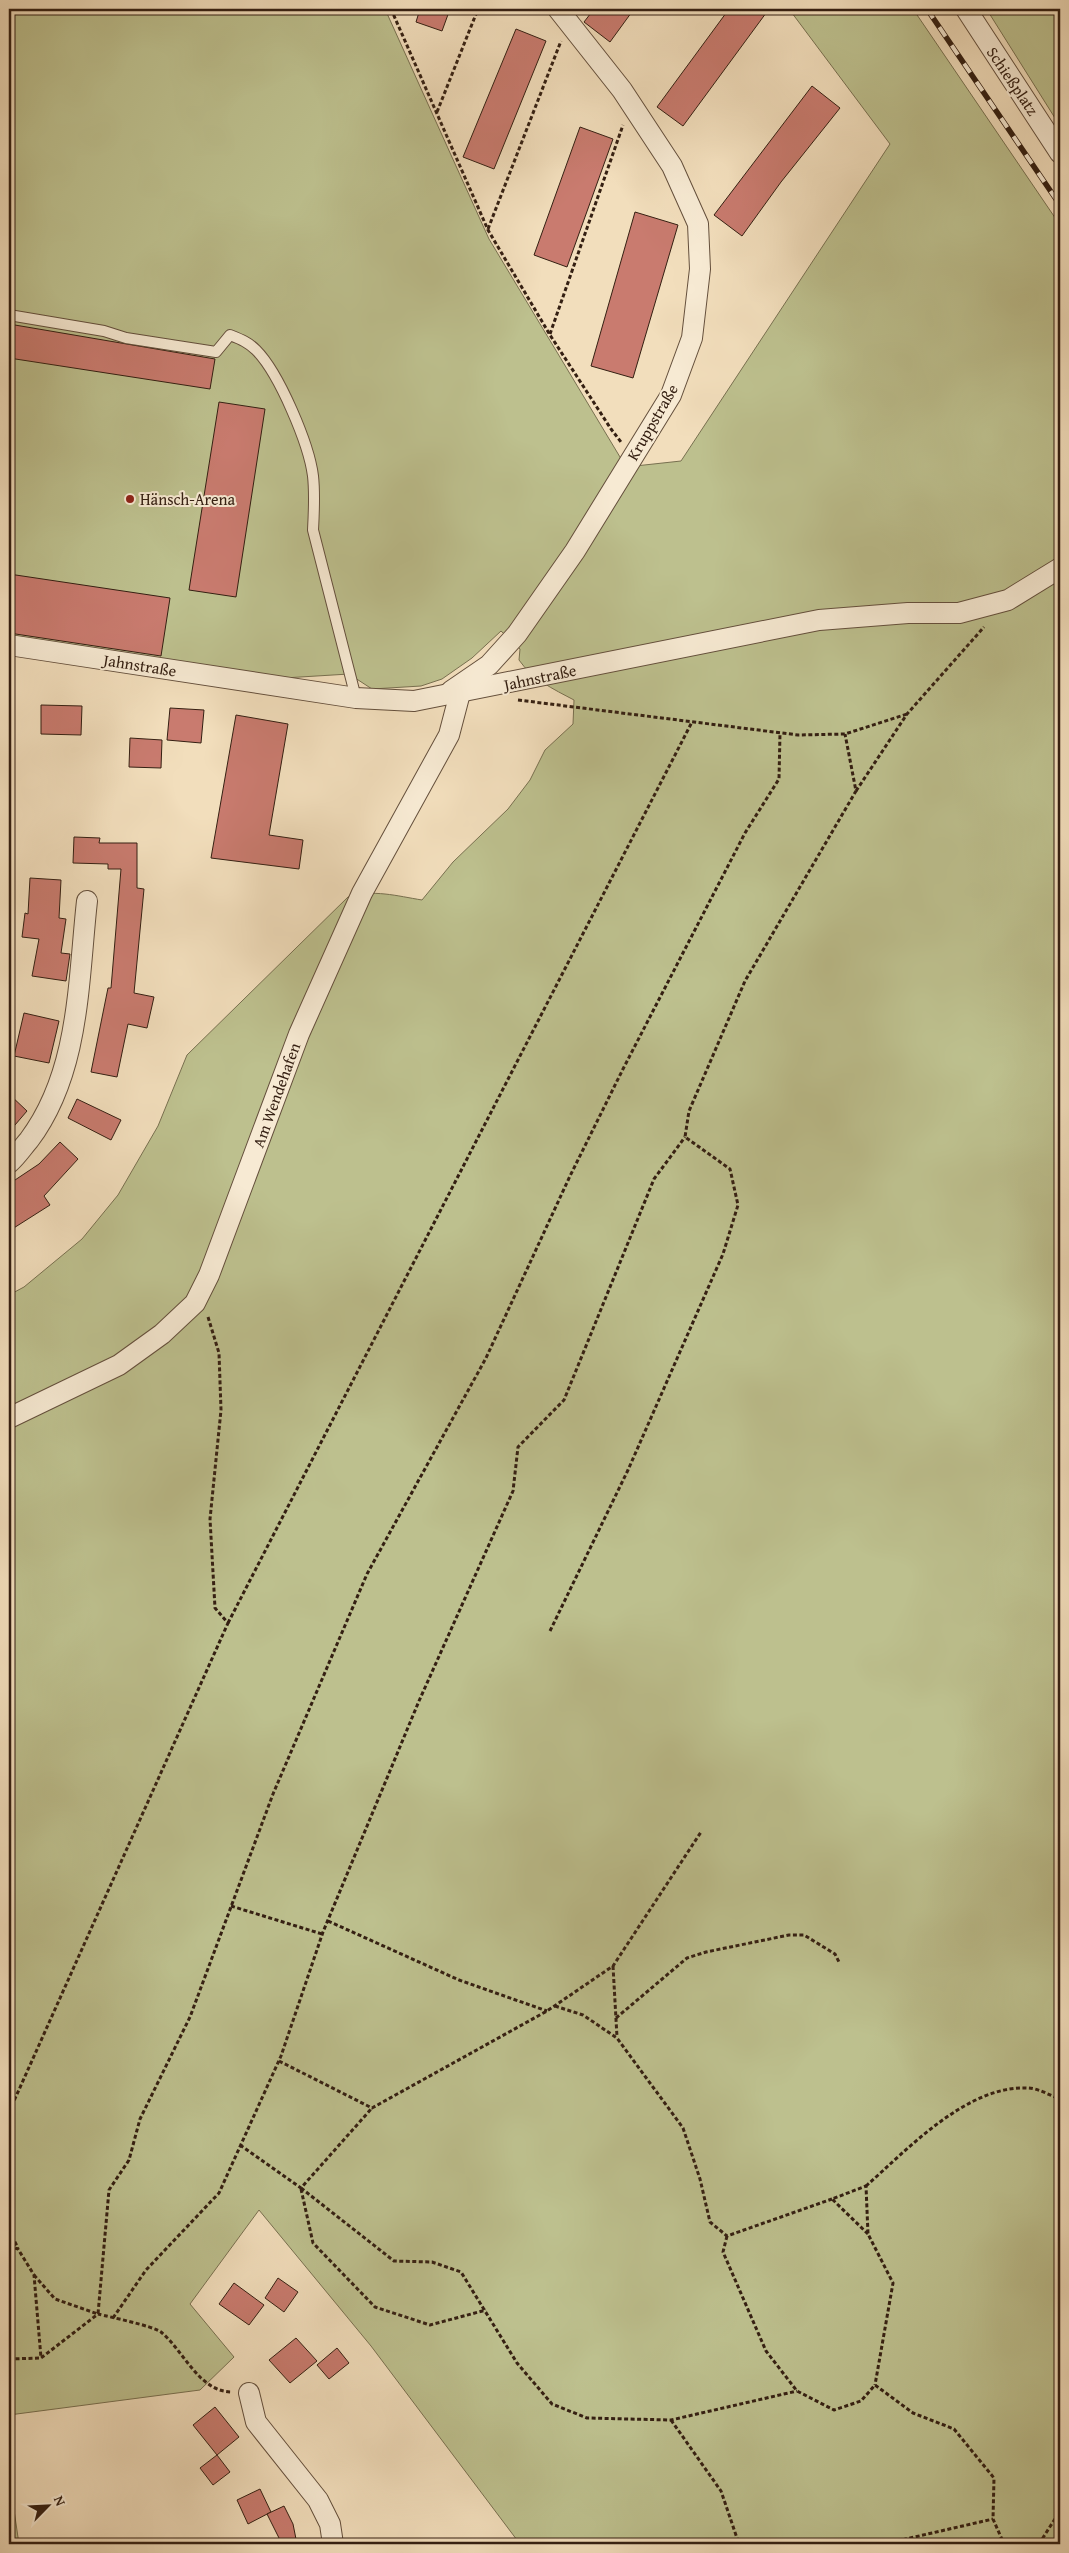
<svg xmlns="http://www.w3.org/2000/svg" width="1069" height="2553" viewBox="0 0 1069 2553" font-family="'Gentium Book Plus',serif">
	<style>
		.green { fill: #bdc08e; stroke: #787050 }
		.building { fill: #c97b6f; stroke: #341f12 }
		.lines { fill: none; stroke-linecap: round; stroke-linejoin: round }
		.lane-casing { stroke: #644f3c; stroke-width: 12 }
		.street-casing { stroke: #644f3c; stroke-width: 22 }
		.path { stroke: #341f12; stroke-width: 3; stroke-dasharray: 4 2.5; stroke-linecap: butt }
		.lane { stroke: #f7ead3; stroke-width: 10 }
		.street { stroke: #f7ead3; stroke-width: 20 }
		.rail-casing { stroke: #341f12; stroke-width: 5.5 }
		.rail { stroke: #f7ead3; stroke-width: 4; stroke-dasharray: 11; stroke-linecap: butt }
		.poi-dot { fill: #8f2418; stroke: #f7ead3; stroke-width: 2 }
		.labels { text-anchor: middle; stroke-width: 4; stroke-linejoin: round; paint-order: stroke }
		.street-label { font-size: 16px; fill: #341f12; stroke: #f7ead3 }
		.poi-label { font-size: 16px; fill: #341f12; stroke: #f7ead3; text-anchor: start }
	</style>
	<rect width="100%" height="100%" fill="#f2debc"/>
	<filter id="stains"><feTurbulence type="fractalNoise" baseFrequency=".004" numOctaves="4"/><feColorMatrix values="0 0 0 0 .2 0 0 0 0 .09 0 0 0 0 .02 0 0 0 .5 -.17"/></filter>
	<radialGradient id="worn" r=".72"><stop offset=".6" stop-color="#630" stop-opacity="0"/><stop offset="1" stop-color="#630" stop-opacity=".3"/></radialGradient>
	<g class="green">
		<path d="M9,9H385L489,239L626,467L681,461L890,144L789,9H913L1060,225V2544H520L371,2346L259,2210L190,2304L234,2357L200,2390L9,2415V1295L24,1287L82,1239L118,1195L158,1126L187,1055L348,897C373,889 397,896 422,900L453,862L508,809L530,780L545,750L573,724L574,700C553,689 532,679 519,660L520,649L501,631L472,658L442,679L421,686L372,689L349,674L284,678L9,639Z"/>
		<polygon points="986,9 1060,9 1060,126 989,13"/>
		<polygon points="9,2476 19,2544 9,2544"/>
	</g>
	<g class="building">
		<polygon points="420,9 450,9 442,31 416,22"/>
		<polygon points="594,9 634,9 610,42 584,22"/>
		<polygon points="729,9 769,9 683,126 657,107"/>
		<polygon points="516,29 546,41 494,169 463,157"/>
		<polygon points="812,86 840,108 781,182 742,236 714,215"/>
		<polygon points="580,127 613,139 567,267 534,255"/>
		<polygon points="635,212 678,225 633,378 591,366"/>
		<polygon points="9,324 215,359 210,389 9,358"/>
		<polygon points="219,402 265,409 236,597 189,590"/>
		<polygon points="9,574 170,598 161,656 9,633"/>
		<polygon points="41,705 82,706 81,735 41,734"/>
		<polygon points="170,708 204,710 201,743 167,740"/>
		<polygon points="236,715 288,724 269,835 303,840 299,869 211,858"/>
		<polygon points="130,738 162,740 161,768 129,767"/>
		<polygon points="74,837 100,838 99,843 137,843 137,888 144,889 134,993 154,997 147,1028 128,1024 117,1077 91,1072 108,988 111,988 121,869 108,869 108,864 73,863"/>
		<polygon points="30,878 61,880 59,918 66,919 61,953 70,954 66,981 32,976 39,939 22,937 25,913 28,914"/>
		<polygon points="24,1013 59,1021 49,1063 14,1056"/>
		<polygon points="9,1094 27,1111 9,1132"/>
		<polygon points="77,1099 121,1120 111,1140 68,1118"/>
		<polygon points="60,1142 78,1159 44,1196 50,1205 9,1231 9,1184 39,1164"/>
		<polygon points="278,2278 298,2292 284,2312 265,2298"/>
		<polygon points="234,2283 264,2305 249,2325 219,2304"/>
		<polygon points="296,2338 317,2361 290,2383 269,2360"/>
		<polygon points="337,2348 349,2363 329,2379 317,2365"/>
		<polygon points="215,2407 239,2437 217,2455 193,2425"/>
		<polygon points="217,2455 230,2472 213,2485 200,2468"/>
		<polygon points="260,2489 271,2512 248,2524 237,2500"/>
		<polygon points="284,2506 293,2524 297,2544 282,2544 267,2514"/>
	</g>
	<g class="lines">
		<defs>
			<path id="lane" d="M9,315L104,331L126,338L216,352L230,335C240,339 248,342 256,350C279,373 309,444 313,476C315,494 314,512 313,530L356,698"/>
			<g id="street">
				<polyline points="966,9 1060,153"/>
				<polyline points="9,645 356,698 414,701 819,620 908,613 959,613 1008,600 1060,568"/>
				<polyline points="451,691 489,665 517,634 575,551 671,395 692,338 700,269 698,224 672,166 622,90 558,9"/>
				<path d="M9,1163C17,1156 22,1148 29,1140C80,1072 78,982 87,901"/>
				<polyline points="9,1418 119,1365 162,1334 195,1303 209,1275 299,1034 362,893 449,735 460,693"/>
				<polyline points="249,2393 256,2422 318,2500 330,2524 333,2544"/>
			</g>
		</defs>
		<use href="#lane" class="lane-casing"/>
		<use href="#street" class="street-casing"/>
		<g class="path">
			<polyline points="391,9 488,230 550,335 611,429 621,442"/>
			<polyline points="437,112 478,9"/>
			<polyline points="488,229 561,41"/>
			<polyline points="550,334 623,125"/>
			<polyline points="518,700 798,735 845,734 907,714"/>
			<polyline points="856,791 907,714 984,627"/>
			<polyline points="228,1623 692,722"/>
			<polyline points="550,1631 628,1470 723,1254 738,1205 730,1169 685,1137 689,1111 745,981 856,791 845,734"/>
			<polyline points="231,1906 322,1934"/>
			<polyline points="328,1921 459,1980 547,2011"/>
			<polyline points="613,1966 617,2037"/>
			<polyline points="555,2006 583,2015 617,2038 683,2128 700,2179 710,2222 727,2236 832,2199"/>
			<polyline points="616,2018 687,1958 706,1952 789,1935 804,1935 835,1954 839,1962"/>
			<polyline points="279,2061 372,2108 547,2011 613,1966 701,1832"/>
			<polyline points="9,2112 228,1623 215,1608 210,1519 221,1410 219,1353 208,1317"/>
			<polyline points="240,2145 301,2188 372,2108"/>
			<path d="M866,2186C908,2149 967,2085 1028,2088C1038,2088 1051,2096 1060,2099"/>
			<polyline points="301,2188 394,2261 432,2262 461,2272 517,2363 552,2404 587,2418 671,2420 797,2391"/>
			<polyline points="301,2189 313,2243 375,2307 430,2325 486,2310"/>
			<polyline points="9,2230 18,2248"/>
			<polyline points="868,2234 832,2199 866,2186 868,2234 893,2283 875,2385"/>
			<polyline points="727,2236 723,2252 766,2351 797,2391 834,2410 861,2401 875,2385 913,2413 954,2429 994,2478 993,2519 1004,2544"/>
			<path d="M9,2246L18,2249L34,2275L41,2358L98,2314C110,2317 153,2326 161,2332C184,2351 199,2392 232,2392"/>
			<polyline points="34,2275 55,2299 98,2314 109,2190 129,2160 140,2119 190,2017 273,1794 367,1574 486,1358 570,1176 623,1069 745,833 779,779 780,733"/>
			<polyline points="113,2318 146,2270 219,2193 281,2056 323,1932 419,1701 513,1491 518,1447 564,1400 654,1179 685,1137"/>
			<polyline points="9,2359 41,2358"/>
			<polyline points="671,2420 721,2491 739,2544"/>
			<polyline points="884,2544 993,2519"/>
			<polyline points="1039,2544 1060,2511"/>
		</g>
		<use href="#lane" class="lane"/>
		<use href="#street" class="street"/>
		<defs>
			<polyline id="rail" points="927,9 1060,205"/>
		</defs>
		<use href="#rail" class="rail-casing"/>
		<use href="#rail" class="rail"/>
	</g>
	<circle class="poi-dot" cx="130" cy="499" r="5"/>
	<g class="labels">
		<g class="street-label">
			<text transform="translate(1013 81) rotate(56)" y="6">Schießplatz</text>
			<text transform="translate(652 422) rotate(-60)" y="6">Kruppstraße</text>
			<text transform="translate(140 665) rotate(9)" y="6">Jahnstraße</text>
			<text transform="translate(540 677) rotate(-12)" y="6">Jahnstraße</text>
			<text transform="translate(276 1095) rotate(-70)" y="6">Am Wendehafen</text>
		</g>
		<g class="poi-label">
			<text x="140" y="505">Hänsch-Arena</text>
		</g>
	</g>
	<rect width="1069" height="2553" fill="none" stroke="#f2debc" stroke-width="30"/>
	<rect x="10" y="10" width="1049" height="2533" fill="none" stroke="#341f12" stroke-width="2.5"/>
	<rect x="15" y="15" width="1039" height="2523" fill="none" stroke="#341f12"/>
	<g transform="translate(48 2506) rotate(66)" stroke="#f7ead3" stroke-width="4" paint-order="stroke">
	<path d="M0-4L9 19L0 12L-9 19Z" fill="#341f12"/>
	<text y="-8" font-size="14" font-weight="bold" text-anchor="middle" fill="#341f12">N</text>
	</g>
	<rect width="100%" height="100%" filter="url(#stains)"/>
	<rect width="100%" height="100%" fill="url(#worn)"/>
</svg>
